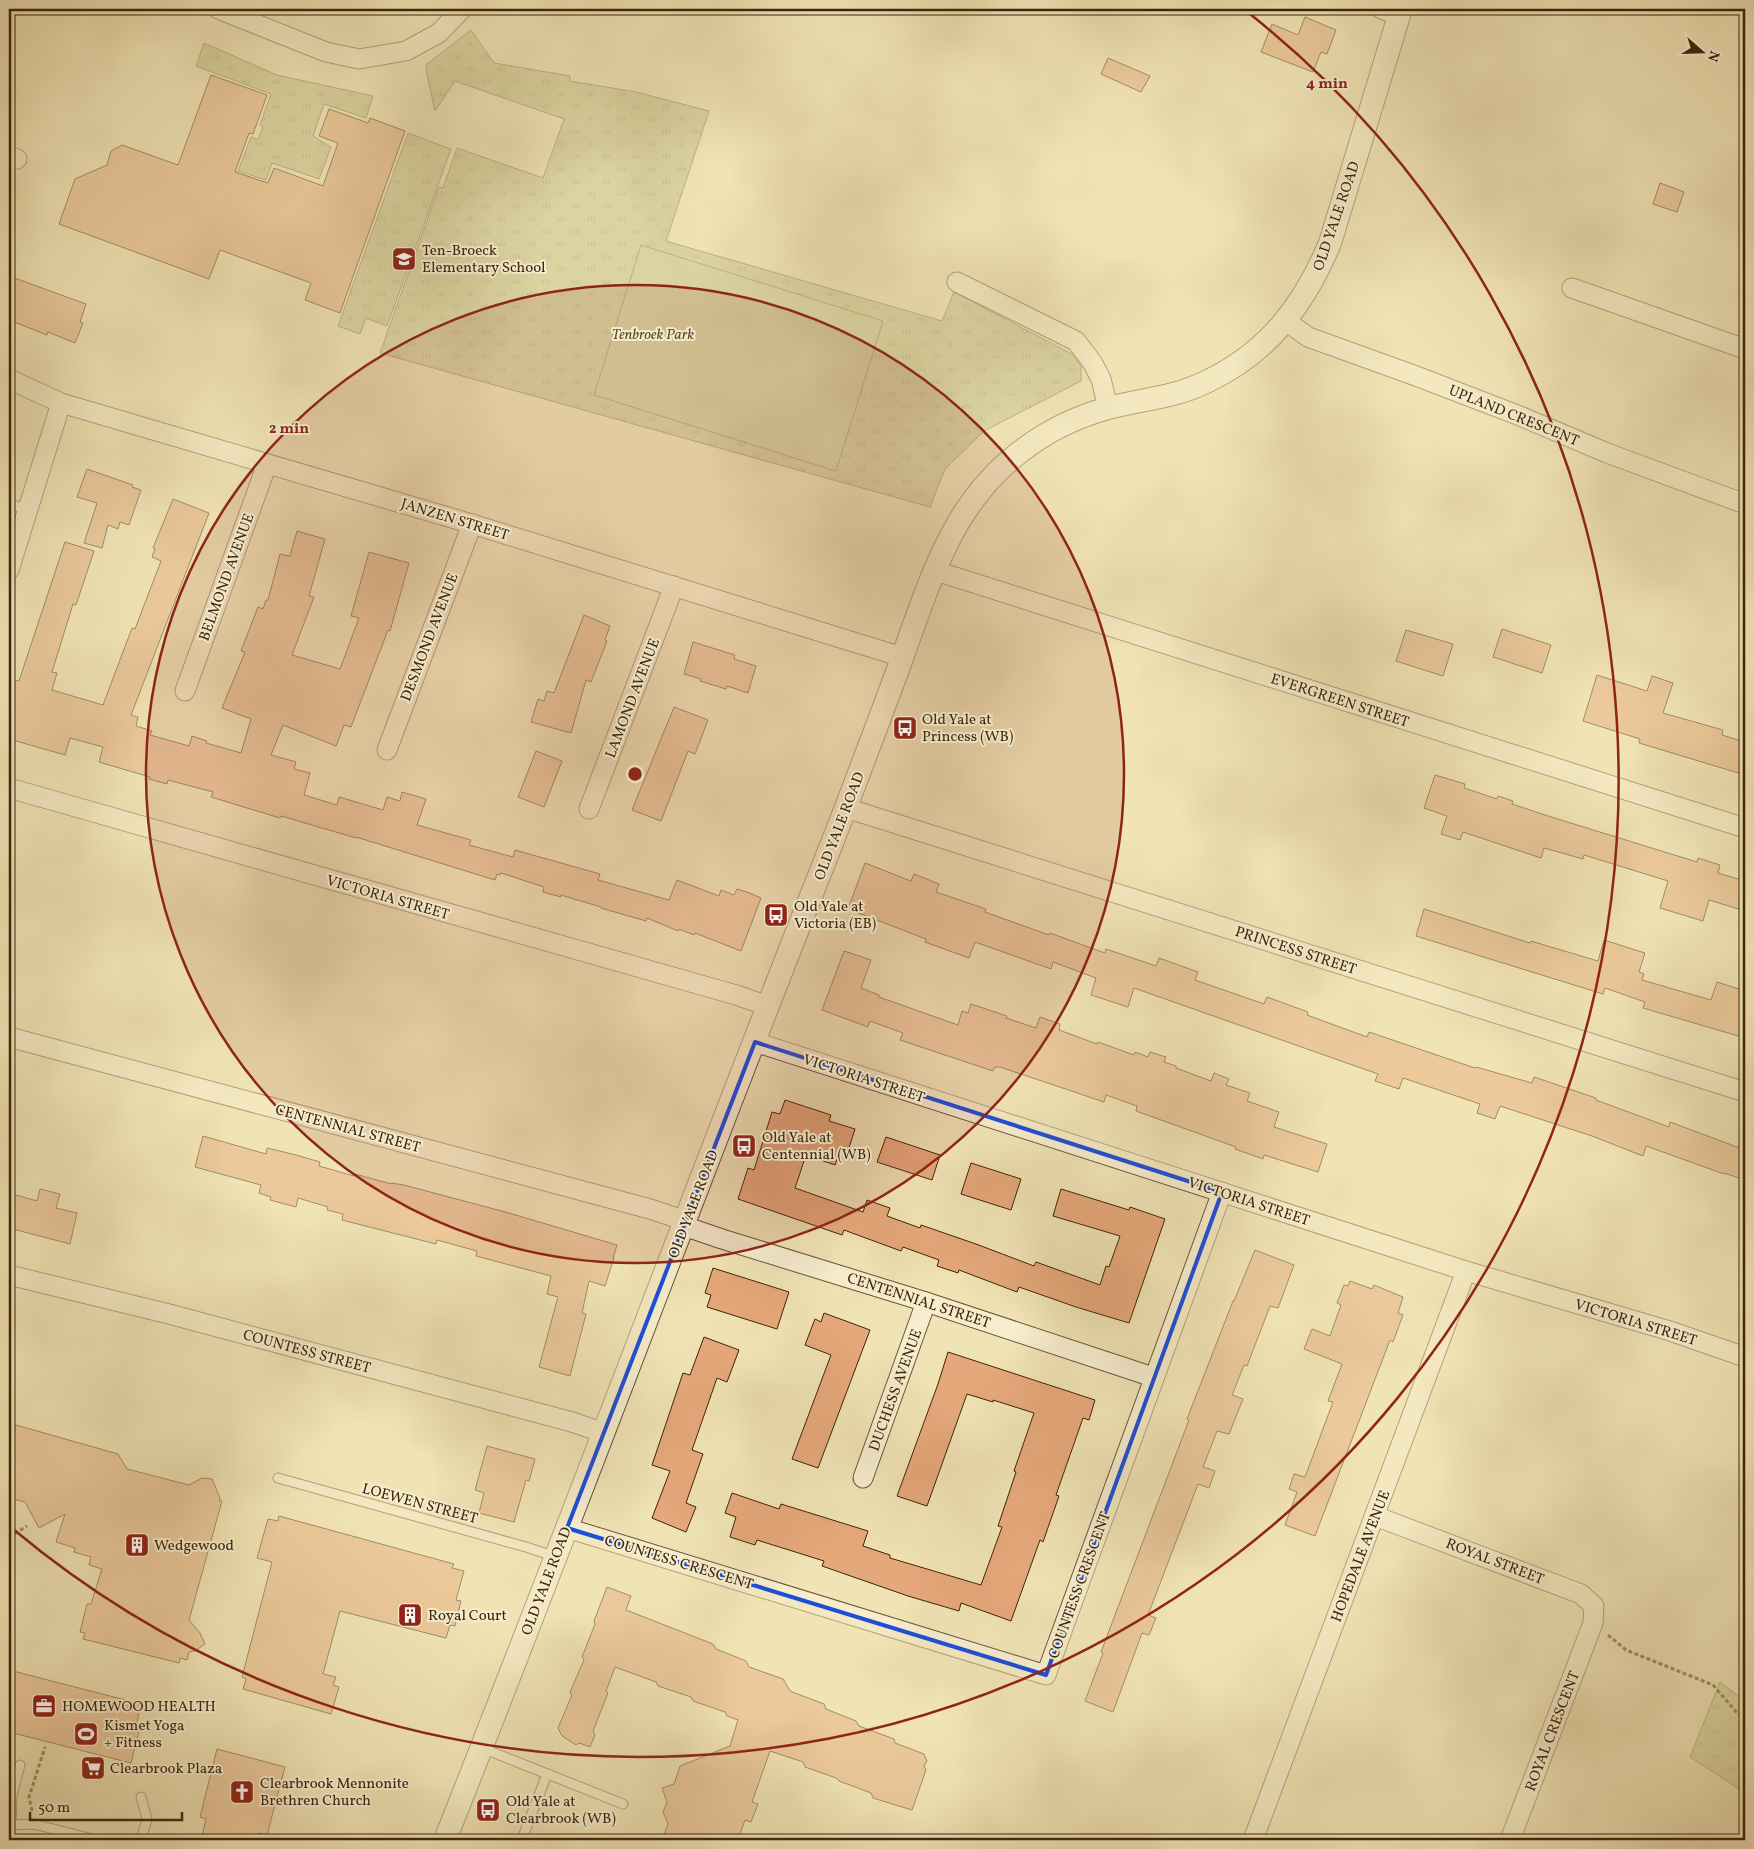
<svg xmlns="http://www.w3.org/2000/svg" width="1754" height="1849" viewBox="0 0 1754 1849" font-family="Vollkorn,serif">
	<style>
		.grass { fill: url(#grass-tufts); stroke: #807249 }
		.pitch { fill: #c2c187; stroke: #807249 }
		.building { fill: #e5a87a; stroke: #3e240b }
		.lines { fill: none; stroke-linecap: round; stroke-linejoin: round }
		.service-casing { stroke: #6a5435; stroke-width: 11 }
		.minor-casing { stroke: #6a5435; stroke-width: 21 }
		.tertiary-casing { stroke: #6a5435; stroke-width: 24 }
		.path { stroke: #3e240b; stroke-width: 3; stroke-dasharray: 4 2.5; stroke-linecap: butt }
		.service { stroke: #f5edce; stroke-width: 9 }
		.minor { stroke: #f5edce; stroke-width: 19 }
		.tertiary { stroke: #f5edce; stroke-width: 22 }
		.marked { fill: none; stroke: #1d4ed8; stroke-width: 4; stroke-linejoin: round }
		.ring { fill: none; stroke: #8f2418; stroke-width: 2.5 }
		.labels { text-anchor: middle; stroke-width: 4; stroke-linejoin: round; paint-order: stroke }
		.street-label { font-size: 15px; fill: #3e240b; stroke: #f5edce }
		.poi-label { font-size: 15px; fill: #3e240b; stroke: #f5edce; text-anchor: start }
		.park-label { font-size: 15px; font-style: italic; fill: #5f4b2a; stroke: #f5edce }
		.centre { fill: #8f2418; stroke: #f5edce; stroke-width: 2.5 }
		.ring-label { font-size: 15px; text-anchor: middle; font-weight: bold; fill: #8f2418; stroke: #f5edce; stroke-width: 4; stroke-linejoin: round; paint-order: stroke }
	</style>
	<defs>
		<pattern id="grass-tufts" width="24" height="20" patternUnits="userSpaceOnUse" patternTransform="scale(1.25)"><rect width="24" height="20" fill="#c2c187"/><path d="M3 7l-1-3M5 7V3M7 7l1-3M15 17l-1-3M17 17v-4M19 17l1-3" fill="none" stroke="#9f9d6d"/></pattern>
	</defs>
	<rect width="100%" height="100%" fill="#f0e3b4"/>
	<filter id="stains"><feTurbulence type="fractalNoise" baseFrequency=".004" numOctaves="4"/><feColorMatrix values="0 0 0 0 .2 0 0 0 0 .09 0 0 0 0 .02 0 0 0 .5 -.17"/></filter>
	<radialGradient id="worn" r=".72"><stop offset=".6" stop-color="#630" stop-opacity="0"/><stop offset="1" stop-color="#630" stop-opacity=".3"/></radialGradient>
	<g class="grass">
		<polygon points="471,30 494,63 570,76 570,81 636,92 709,111 666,241 942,321 954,292 1072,354 1081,366 1081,381 984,431 945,469 930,507 380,353 439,187 443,188 457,148 543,178 564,119 455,81 435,111 426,70 427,64"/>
		<polygon points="204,43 277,75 373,96 366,118 324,104 313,136 331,147 319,179 272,163 266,180 238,171 251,137 258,140 263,127 260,125 271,94 196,66"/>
		<polygon points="408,133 451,149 387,326 366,318 360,334 338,326"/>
		<polygon points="1720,1682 1745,1701 1745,1793 1690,1757"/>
	</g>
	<polygon class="pitch" points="641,245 883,321 836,471 594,395"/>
	<g class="building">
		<polygon points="1305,17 1336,30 1327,54 1321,52 1313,72 1261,52 1272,24 1298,35"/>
		<polygon points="1108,58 1150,76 1141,92 1101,74"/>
		<polygon points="211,75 267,95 253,134 249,133 235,172 268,183 274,168 323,186 338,143 319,136 329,109 368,123 370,118 405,131 340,313 305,300 311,283 220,250 209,279 59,224 75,179 107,165 111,151 122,145 178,165"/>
		<polygon points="1660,183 1684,192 1677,212 1653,204"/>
		<polygon points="9,276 86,304 80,322 83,323 75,343 48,332 47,335 9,320"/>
		<polygon points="87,469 133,485 132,487 141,490 129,525 120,522 118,529 108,525 102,548 84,543 97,503 77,497"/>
		<polygon points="173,499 209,513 131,715 138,717 136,726 152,731 150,735 189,746 192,736 207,741 206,743 241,753 251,719 222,708 245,652 241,651 258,607 263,609 266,600 268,600 280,554 290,556 297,531 325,539 309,596 314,597 292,655 340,669 359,618 351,616 369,552 409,563 390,631 388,630 351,727 344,725 336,746 283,725 271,755 296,762 294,769 310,773 304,795 337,805 339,797 383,810 387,797 400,801 402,792 426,799 417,825 471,840 469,845 513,857 515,850 600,874 598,880 669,900 677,880 719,896 721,890 734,895 737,889 747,892 761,898 741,951 695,933 694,935 679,929 678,931 647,918 646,921 601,908 601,907 561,895 561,897 543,892 544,887 501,873 500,875 497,874 495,880 356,837 356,838 281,816 280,818 211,797 213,792 168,780 167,784 149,779 150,777 99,762 103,747 70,738 65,755 9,739 9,698 14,680 19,681 65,542 94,551 76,605 73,604 52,672 57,673 52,690 103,705 132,628 135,629 161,561 152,557 155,549 153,548"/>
		<polygon points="584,615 610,626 605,640 607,641 591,682 586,680 571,733 531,722 538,699 544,701 547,691 554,693"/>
		<polygon points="1502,629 1551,645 1542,673 1493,657"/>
		<polygon points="1406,630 1453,644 1443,676 1396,661"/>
		<polygon points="693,642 735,655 734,659 756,666 748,693 727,686 726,689 700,681 701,679 684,674"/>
		<polygon points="1597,675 1647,691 1652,676 1673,683 1663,713 1723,730 1722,735 1745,742 1745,775 1639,743 1640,739 1583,721"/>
		<polygon points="674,707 708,720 695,754 688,751 661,821 632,810"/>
		<polygon points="536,751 562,761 544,807 518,797"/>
		<polygon points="1435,775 1465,784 1464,788 1497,799 1498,796 1513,801 1512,804 1548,816 1697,862 1698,858 1720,865 1718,873 1745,881 1745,911 1709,900 1703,921 1660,908 1668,881 1584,855 1583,859 1544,848 1541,858 1463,832 1460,840 1441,834 1447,816 1424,808"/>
		<polygon points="865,863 911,881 914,874 939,884 936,892 986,909 985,912 1049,935 1050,933 1105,953 1106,949 1156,966 1159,958 1198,972 1195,980 1264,1004 1267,997 1308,1012 1307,1015 1367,1037 1369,1032 1475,1068 1476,1067 1532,1083 1534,1077 1596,1098 1596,1100 1669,1127 1670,1122 1745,1150 1745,1180 1724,1173 1724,1174 1646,1146 1643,1156 1592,1136 1500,1106 1495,1119 1477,1113 1480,1104 1403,1078 1399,1089 1375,1081 1378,1074 1134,988 1128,1007 1091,995 1096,978 1053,962 1051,969 975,942 969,958 925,942 926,939 848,909"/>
		<polygon points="1424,909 1530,943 1531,941 1598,961 1604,940 1645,953 1639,972 1644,974 1642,980 1711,1000 1717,982 1745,991 1745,1038 1643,1008 1645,1002 1605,988 1603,994 1416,936"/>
		<polygon points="844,951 871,960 861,988 879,995 879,997 958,1025 962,1011 968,1013 971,1004 1007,1016 1006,1018 1036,1028 1040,1017 1060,1024 1059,1030 1097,1044 1098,1042 1134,1055 1135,1052 1148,1057 1150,1052 1166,1057 1164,1062 1176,1066 1176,1068 1211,1081 1214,1073 1229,1079 1226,1085 1250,1093 1247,1101 1279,1112 1274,1127 1327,1144 1318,1172 1264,1155 1263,1159 1235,1149 1236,1147 1136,1111 1137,1106 1106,1095 1104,1102 1000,1067 995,1067 993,1071 900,1040 903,1033 870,1021 868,1027 822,1010"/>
		<polygon points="785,1100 831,1115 829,1121 855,1129 847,1154 840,1151 835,1165 806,1155 795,1188 863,1212 867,1200 890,1208 887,1216 920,1228 921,1225 976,1244 1034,1266 1036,1262 1100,1285 1106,1266 1109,1267 1120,1236 1053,1216 1061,1189 1129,1210 1130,1207 1165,1219 1129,1323 1076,1307 1019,1287 1017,1292 959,1270 958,1273 937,1266 939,1260 903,1247 901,1251 844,1230 842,1235 738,1199 748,1168 754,1170 772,1112 780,1114"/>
		<polygon points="203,1136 266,1154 267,1148 296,1155 320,1162 319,1166 354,1176 355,1174 391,1184 391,1183 404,1185 509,1213 617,1245 613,1258 614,1258 605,1286 589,1281 582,1313 586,1314 570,1376 539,1367 558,1297 547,1294 551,1276 476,1256 477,1251 437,1240 436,1244 342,1220 343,1214 327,1210 328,1207 298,1198 296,1207 270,1200 271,1197 259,1193 261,1185 195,1167"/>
		<polygon points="886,1137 940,1155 932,1180 877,1162"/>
		<polygon points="971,1163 1021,1179 1011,1210 961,1194"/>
		<polygon points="40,1189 60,1194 56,1208 77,1213 70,1244 9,1228 9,1193 37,1201"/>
		<polygon points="1255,1250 1294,1265 1278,1308 1270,1306 1247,1366 1244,1365 1232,1395 1243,1399 1229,1434 1217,1431 1203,1467 1215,1471 1209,1488 1198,1484 1148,1615 1156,1618 1149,1635 1142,1633 1113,1712 1085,1701 1103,1653 1101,1652 1189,1420 1187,1419 1233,1301 1234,1301"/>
		<polygon points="713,1268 789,1292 777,1329 707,1307 711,1295 705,1293"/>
		<polygon points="1350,1281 1372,1289 1374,1285 1403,1297 1398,1313 1403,1315 1393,1342 1390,1340 1315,1536 1285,1525 1297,1492 1289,1489 1294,1474 1305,1477 1333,1402 1328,1401 1342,1364 1304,1349 1312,1329 1330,1336 1341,1305 1337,1303 1344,1285 1348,1286"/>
		<polygon points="824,1313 870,1330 818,1468 792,1459 831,1355 805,1345 815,1319 821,1322"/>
		<polygon points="704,1337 739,1350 727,1382 717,1378 692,1450 703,1454 686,1503 696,1507 686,1532 652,1518 670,1471 652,1465 683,1373 690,1375"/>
		<polygon points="948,1352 1095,1400 1089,1420 1083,1418 1056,1495 1059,1496 1043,1542 1040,1540 1011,1621 961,1603 959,1611 908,1596 822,1566 824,1561 757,1540 755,1545 730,1537 736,1517 725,1513 732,1493 779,1509 781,1504 868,1531 863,1546 890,1555 890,1558 981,1585 1002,1527 998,1526 1016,1472 1014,1471 1034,1413 993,1400 993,1402 967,1394 927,1506 897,1496 938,1384"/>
		<polygon points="9,1423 118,1454 127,1469 189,1485 202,1478 212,1479 220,1498 219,1501 222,1501 189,1620 200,1633 205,1644 195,1651 189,1652 187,1660 180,1658 179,1663 83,1639 85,1633 80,1632 87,1604 91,1604 102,1569 89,1565 91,1557 74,1552 75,1548 56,1542 65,1514 39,1528 25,1502 9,1498"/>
		<polygon points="487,1446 535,1459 529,1481 526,1480 514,1522 479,1513 484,1493 475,1490"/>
		<polygon points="279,1516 454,1564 452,1568 464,1571 456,1600 461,1601 455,1626 450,1625 446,1638 340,1611 323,1674 336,1677 333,1685 339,1687 331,1714 243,1689 246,1679 242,1677 272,1562 257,1558 268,1519 278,1521"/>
		<polygon points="607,1587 631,1596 626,1610 713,1644 716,1649 746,1661 749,1667 783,1679 790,1691 824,1704 826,1709 856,1721 859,1726 894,1739 895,1743 924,1754 927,1761 924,1766 926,1770 912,1810 873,1798 871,1793 839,1781 836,1778 805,1767 803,1762 770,1751 752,1802 758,1804 751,1822 745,1820 738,1840 662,1840 668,1824 663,1812 667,1802 662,1788 674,1784 680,1766 730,1746 738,1720 727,1716 725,1712 693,1701 691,1697 658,1686 656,1682 615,1667 606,1691 608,1693 593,1731 595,1735 590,1747 579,1743 576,1745 562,1736 558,1728 572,1695 570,1692 584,1660 582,1657 595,1624 594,1621"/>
		<polygon points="9,1670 141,1704 135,1730 139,1731 131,1763 9,1732"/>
		<polygon points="217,1749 285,1767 267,1835 259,1833 257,1840 201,1840 206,1819 200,1817"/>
	</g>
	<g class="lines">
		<defs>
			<g id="service">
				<polyline points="9,504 28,509"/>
				<polyline points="278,1478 526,1547 556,1557"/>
				<polyline points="482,1748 623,1804"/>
				<polyline points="11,1825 34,1824 96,1840"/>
				<polyline points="9,1833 11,1825 12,1796 20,1765"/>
				<polyline points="524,1834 547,1774"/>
				<polyline points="141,1840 147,1819 141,1797"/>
			</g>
			<g id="minor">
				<polyline points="218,9 326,52 359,59 406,51 439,33 462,9"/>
				<polyline points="1381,9 1400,15"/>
				<polyline points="9,156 17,159"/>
				<polyline points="957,282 1076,341 1092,362 1101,379 1108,408"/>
				<polyline points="1572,288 1745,349"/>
				<polyline points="1286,321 1308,337 1416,376 1520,416 1607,453 1745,504"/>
				<polyline points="9,379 61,403 472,524 902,657"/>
				<polyline points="9,570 61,403"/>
				<polyline points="936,571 1745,828"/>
				<polyline points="185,691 267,464"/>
				<polyline points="387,750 472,524"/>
				<polyline points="9,788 736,995 768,1006"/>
				<polyline points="846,808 1745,1092"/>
				<polyline points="589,809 674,586"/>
				<polyline points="9,1037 650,1209 686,1221"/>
				<polyline points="755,1042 1466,1271 1670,1331 1745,1357"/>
				<polyline points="684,1226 722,1239 926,1302 1153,1377"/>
				<polyline points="9,1275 169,1314 572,1422 604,1433"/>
				<polyline points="863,1478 926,1302"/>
				<polyline points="1375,1516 1581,1594 1594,1606 1593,1623 1510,1840"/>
				<polyline points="567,1528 1046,1675 1222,1192"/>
				<polyline points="1253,1840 1466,1271"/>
			</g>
			<path id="tertiary" d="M445,1840C570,1526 687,1210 811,896C842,819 871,742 900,664C917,617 933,566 958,523C991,467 1042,427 1105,409C1140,399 1171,399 1206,382C1268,353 1304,305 1330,243L1401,9"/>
		</defs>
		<use href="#service" class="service-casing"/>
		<use href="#minor" class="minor-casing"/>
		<use href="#tertiary" class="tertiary-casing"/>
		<g class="path">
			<polyline points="9,1537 27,1526"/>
			<polyline points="1608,1635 1626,1650 1713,1685 1745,1722"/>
			<polyline points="32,1811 29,1797 45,1747"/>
		</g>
		<use href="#service" class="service"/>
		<use href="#minor" class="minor"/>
		<use href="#tertiary" class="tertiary"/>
	</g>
	<path d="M0 0H1754V1849H0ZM755,1042L1222,1192L1046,1675L567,1528Z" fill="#f0e3b4" fill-opacity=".55" fill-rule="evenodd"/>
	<path class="marked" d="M755,1042L1222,1192L1046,1675L567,1528Z"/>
	<circle cx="635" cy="774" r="489" fill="#8f2418" fill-opacity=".12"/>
	<g class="ring">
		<circle cx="635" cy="774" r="489"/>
		<path d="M1250 14A978 978 0 1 1 13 1529"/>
	</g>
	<defs>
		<symbol id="school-square" viewBox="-11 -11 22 22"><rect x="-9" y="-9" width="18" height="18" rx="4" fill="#8f2418" stroke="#f5edce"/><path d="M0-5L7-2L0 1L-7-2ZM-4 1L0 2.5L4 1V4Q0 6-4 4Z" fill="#fff"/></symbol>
		<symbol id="bus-square" viewBox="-11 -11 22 22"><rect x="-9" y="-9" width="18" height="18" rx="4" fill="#8f2418" stroke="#f5edce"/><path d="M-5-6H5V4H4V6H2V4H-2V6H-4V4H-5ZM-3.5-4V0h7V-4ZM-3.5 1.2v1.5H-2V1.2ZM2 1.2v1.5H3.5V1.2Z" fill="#fff"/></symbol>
		<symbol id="building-square" viewBox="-11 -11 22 22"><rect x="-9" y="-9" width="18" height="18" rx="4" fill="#8f2418" stroke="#f5edce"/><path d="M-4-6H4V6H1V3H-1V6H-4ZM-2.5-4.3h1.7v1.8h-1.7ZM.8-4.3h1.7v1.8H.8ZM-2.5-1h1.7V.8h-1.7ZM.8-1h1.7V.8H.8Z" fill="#fff"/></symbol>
		<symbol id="office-square" viewBox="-11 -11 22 22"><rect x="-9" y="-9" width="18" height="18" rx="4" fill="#8f2418" stroke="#f5edce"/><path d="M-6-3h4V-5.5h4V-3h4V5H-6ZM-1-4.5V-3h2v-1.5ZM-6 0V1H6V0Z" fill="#fff"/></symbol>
		<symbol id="stadium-square" viewBox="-11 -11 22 22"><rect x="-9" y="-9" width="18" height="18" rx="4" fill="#8f2418" stroke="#f5edce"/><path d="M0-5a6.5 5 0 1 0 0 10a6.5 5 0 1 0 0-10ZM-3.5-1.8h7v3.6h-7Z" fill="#fff"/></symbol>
		<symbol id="supermarket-square" viewBox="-11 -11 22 22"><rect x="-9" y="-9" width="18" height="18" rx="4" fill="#8f2418" stroke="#f5edce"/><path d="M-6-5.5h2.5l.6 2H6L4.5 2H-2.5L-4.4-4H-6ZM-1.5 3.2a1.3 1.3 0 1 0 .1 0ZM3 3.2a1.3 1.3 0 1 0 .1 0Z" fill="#fff"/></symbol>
		<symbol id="church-square" viewBox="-11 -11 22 22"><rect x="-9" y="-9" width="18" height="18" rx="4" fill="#8f2418" stroke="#f5edce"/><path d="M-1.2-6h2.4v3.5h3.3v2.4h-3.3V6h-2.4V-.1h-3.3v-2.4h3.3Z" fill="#fff"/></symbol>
	</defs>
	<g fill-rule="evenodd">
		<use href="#school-square" x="390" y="245" width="28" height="28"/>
		<use href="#bus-square" x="891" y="714" width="28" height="28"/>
		<use href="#bus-square" x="762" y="901" width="28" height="28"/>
		<use href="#bus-square" x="730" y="1132" width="28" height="28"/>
		<use href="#building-square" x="123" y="1531" width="28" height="28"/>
		<use href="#building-square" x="396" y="1601" width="28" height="28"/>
		<use href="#office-square" x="30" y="1692" width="28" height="28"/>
		<use href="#stadium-square" x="72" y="1720" width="28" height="28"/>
		<use href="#supermarket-square" x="79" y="1754" width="28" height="28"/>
		<use href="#church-square" x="228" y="1778" width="28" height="28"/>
		<use href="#bus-square" x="474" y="1796" width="28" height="28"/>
	</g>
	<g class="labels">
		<g class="street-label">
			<text transform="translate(1336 216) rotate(-71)" y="5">OLD YALE ROAD</text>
			<text transform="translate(1514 415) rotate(22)" y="5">UPLAND CRESCENT</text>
			<text transform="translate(455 519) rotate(17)" y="5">JANZEN STREET</text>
			<text transform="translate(226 577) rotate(-70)" y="5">BELMOND AVENUE</text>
			<text transform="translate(429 637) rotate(-69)" y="5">DESMOND AVENUE</text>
			<text transform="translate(632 698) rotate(-69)" y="5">LAMOND AVENUE</text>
			<text transform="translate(1340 700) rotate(18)" y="5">EVERGREEN STREET</text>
			<text transform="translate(839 826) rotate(-69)" y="5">OLD YALE ROAD</text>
			<text transform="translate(388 897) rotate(16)" y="5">VICTORIA STREET</text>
			<text transform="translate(1296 950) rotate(18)" y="5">PRINCESS STREET</text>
			<text transform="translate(864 1078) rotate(18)" y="5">VICTORIA STREET</text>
			<text transform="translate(348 1128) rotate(15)" y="5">CENTENNIAL STREET</text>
			<text transform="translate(1249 1201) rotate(18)" y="5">VICTORIA STREET</text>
			<text transform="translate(693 1204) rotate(-69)" y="5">OLD YALE ROAD</text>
			<text transform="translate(919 1300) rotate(18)" y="5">CENTENNIAL STREET</text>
			<text transform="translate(1636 1322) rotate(17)" y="5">VICTORIA STREET</text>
			<text transform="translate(307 1351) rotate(15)" y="5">COUNTESS STREET</text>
			<text transform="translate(895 1390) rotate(-70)" y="5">DUCHESS AVENUE</text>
			<text transform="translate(420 1503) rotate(15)" y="5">LOEWEN STREET</text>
			<text transform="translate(1360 1556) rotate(-69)" y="5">HOPEDALE AVENUE</text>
			<text transform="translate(1495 1561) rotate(21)" y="5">ROYAL STREET</text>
			<text transform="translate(679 1562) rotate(17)" y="5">COUNTESS CRESCENT</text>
			<text transform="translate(546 1581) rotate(-69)" y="5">OLD YALE ROAD</text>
			<text transform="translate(1079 1585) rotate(-70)" y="5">COUNTESS CRESCENT</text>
			<text transform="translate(1552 1731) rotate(-69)" y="5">ROYAL CRESCENT</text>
		</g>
		<g class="poi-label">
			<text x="422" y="255">Ten-Broeck<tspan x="422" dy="17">Elementary School</tspan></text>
			<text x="922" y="724">Old Yale at<tspan x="922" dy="17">Princess (WB)</tspan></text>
			<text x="794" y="911">Old Yale at<tspan x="794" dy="17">Victoria (EB)</tspan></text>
			<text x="762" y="1142">Old Yale at<tspan x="762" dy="17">Centennial (WB)</tspan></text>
			<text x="154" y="1550">Wedgewood</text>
			<text x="428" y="1620">Royal Court</text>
			<text x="62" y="1711">HOMEWOOD HEALTH</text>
			<text x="104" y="1730">Kismet Yoga<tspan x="104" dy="17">+ Fitness</tspan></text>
			<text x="110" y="1773">Clearbrook Plaza</text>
			<text x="260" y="1788">Clearbrook Mennonite<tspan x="260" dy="17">Brethren Church</tspan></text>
			<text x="506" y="1806">Old Yale at<tspan x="506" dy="17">Clearbrook (WB)</tspan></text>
		</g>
		<g class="park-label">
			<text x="653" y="339">Tenbroek Park</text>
		</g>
	</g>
	<circle cx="635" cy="774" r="8" class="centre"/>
	<g class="ring-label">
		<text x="1327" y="88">4 min</text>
		<text x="289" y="433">2 min</text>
	</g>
	<rect width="1754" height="1849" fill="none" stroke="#f0e3b4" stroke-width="30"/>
	<rect x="10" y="10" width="1734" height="1829" fill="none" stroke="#3e240b" stroke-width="2.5"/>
	<rect x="15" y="15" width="1724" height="1819" fill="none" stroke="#3e240b"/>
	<g transform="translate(1702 52) rotate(110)" stroke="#f5edce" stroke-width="4" paint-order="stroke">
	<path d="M0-4L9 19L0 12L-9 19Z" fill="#3e240b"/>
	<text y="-8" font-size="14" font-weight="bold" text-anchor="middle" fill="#3e240b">N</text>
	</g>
	<path d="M30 1812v8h152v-8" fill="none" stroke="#3e240b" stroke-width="2.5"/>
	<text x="38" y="1812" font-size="15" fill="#3e240b" stroke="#f5edce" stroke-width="4" paint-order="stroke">50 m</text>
	<rect width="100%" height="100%" filter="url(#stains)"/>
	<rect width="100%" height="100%" fill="url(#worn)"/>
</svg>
